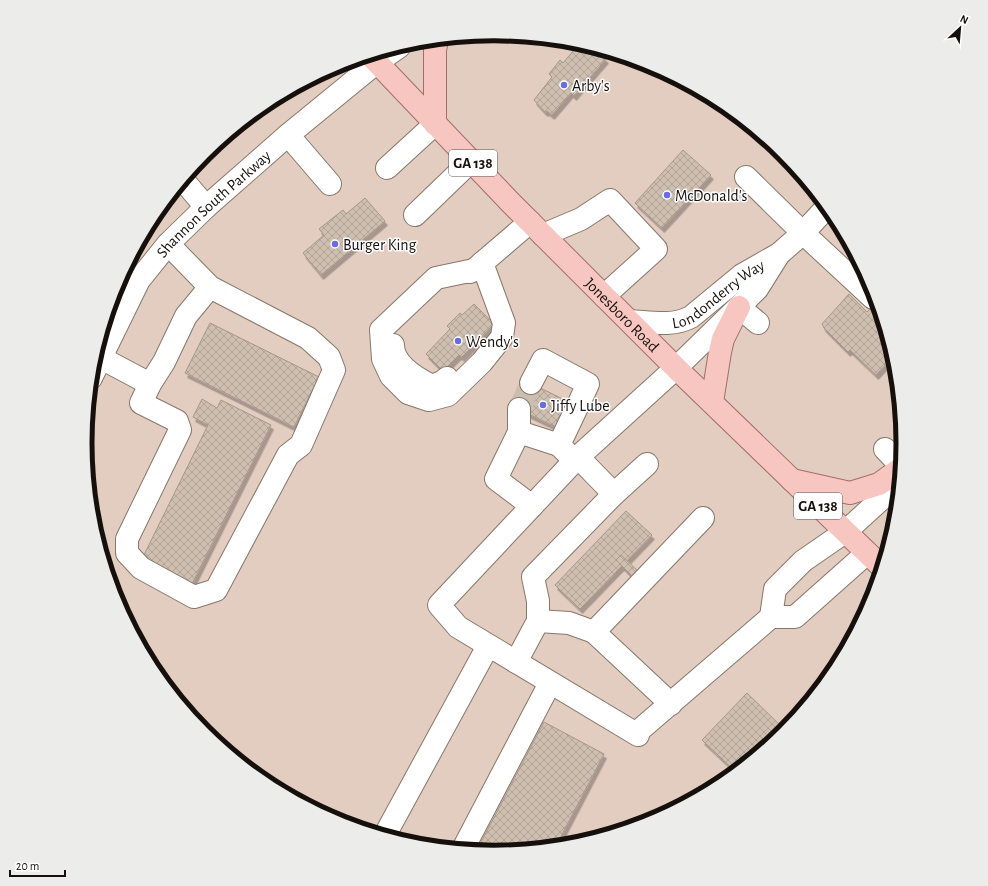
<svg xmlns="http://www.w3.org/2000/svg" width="988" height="886" viewBox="0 0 988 886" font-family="'Alegreya Sans',sans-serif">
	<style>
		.commercial { fill: #e3cdc0 }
		.building { fill: url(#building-cross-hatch); stroke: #a69689; filter: url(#shadow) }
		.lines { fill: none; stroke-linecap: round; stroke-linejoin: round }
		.minor-tunnel { stroke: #cbbeb0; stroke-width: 22; stroke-dasharray: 22 11; stroke-linecap: butt }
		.minor-casing { stroke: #85786a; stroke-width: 24 }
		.major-casing { stroke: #a46e66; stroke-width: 24 }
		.minor { stroke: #fff; stroke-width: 22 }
		.major { stroke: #f7c6c1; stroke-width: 22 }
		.poi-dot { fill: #6b6be4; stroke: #fff; stroke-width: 1.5 }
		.labels { text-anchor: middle; stroke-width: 3; stroke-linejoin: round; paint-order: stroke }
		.shield { fill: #fff; stroke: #5b5854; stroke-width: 1 }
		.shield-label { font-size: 15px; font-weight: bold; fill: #15100b }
		.poi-label { font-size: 16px; fill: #15100b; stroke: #fff; text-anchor: start }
		.street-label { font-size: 16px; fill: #15100b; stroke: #fff }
		.rim { fill: none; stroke: #15100b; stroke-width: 5 }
	</style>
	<defs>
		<pattern id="building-cross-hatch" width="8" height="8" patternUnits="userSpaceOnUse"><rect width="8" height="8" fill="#cfbfb1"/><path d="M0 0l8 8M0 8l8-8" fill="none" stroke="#b1a397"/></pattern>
		<filter id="shadow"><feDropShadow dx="2.5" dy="4.5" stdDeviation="0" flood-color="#0004"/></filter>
	</defs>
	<rect width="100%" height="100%" fill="#ebddcd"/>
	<circle class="commercial" cx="494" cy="443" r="408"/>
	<g class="building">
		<polygon points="579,44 592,47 606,59 574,96 571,93 552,115 547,111 545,112 534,100 552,77 549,74 560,60 563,63"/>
		<polygon points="683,150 711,175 662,228 635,203"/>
		<polygon points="365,198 385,221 321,275 303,253 324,235 319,229 343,210 346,214"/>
		<polygon points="849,294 867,312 877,302 893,357 876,375 850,350 848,352 824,328 822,324"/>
		<polygon points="474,304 494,324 462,357 459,355 443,371 426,354 450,329 447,326 460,313 462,315"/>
		<polygon points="210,323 319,377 294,427 185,373"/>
		<polygon points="526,381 573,404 560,429 514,407"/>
		<polygon points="202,399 217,408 221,400 271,425 192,584 142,559 208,425 193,417"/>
		<polygon points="626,511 652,535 580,609 555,585"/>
		<polygon points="621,555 639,572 633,577 616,560"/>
		<polygon points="747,693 785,730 735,771 702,740"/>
		<polygon points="544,722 604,754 556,846 494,852 477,850"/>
	</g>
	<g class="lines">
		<polyline class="minor-tunnel" points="519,409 531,383"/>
		<defs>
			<g id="minor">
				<polyline points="288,135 330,184"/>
				<polyline points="387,168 435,124"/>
				<polyline points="746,177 803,233 873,298"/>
				<polyline points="183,180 206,207"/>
				<polyline points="415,215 471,161"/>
				<polyline points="543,235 581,219 610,200 656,249 604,296"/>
				<polyline points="168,244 210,287 308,338 329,357 334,370 301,445 288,455 216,590 194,597 141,568 127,553 127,539 180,430 177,421 141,403 150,384 164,362 186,316 210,287"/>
				<polyline points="474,270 436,278 381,330 383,359 391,376 408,393 429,400 448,395 482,362 502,337 504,323 482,263"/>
				<polyline points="470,272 474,270 530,222"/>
				<polyline points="739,307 758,323"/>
				<path id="s1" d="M630,321C650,322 672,327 691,317L742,275L779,254L803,233L827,207"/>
				<path d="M393,345C393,365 416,378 432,386L442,382L447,378"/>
				<polyline points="101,358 150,384"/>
				<path id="s2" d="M91,378L139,280L168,244L206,207L288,135L376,63L399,47"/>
				<polyline points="531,383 543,360 588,384 559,445 575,461"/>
				<polyline points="519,432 519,409"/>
				<polyline points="885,449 901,466"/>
				<polyline points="578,457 614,494"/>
				<polyline points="532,506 496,479 519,432 559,445"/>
				<polyline points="771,617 775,589 803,561 845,532 899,483"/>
				<polyline points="538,621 569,623 594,632"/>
				<polyline points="516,662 538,621 538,601 533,577 614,494 647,464"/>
				<polyline points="671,704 594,632 703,518"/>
				<polyline points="642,728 771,617 795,617 867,553"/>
				<polyline points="638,735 458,627 439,605 578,457 676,368 757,289 779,254"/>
				<polyline points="385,835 488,646"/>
				<polyline points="463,849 550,683"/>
			</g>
			<g id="major">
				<path id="s3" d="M370,55L510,202L676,368L882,567"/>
				<polyline points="435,124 435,50 437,40"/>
				<polyline points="712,402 720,352 723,339 739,307"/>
				<polyline points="792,480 850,493 879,484 900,469"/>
			</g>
		</defs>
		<use href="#minor" class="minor-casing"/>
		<use href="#major" class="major-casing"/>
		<use href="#minor" class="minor"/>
		<use href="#major" class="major"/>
	</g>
	<g class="poi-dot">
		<circle cx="564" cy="85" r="4"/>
		<circle cx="667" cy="195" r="4"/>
		<circle cx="335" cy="244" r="4"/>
		<circle cx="458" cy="341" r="4"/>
		<circle cx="543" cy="405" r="4"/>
	</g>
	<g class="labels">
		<g class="shield">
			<rect x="449" y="150" width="48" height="26" rx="3"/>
			<rect x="794" y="493" width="48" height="26" rx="3"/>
		</g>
		<g class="shield-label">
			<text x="473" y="168">GA 138</text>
			<text x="818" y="511">GA 138</text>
		</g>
		<g class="poi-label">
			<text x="572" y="91">Arby's</text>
			<text x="675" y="201">McDonald's</text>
			<text x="343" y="250">Burger King</text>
			<text x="466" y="347">Wendy's</text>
			<text x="551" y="411">Jiffy Lube</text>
		</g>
		<g class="street-label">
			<text dy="6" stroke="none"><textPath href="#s2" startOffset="216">Shannon South Parkway</textPath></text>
			<text dy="6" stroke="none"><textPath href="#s1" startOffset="97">Londonderry Way</textPath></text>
			<text dy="6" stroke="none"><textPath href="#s3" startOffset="362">Jonesboro Road</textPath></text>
		</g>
	</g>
	<path d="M0 0H988V886H0ZM92 443a402 402 0 1 1 804 0a402 402 0 1 1-804 0Z" fill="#ececeb" fill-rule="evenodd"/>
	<path class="rim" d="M92 443a402 402 0 1 1 804 0a402 402 0 1 1-804 0Z"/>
	<g transform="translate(960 28) rotate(26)" stroke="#ffffff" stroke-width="3" paint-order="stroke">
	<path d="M0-3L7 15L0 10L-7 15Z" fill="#15100b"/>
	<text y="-6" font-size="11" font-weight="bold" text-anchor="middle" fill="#15100b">N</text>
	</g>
	<path d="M10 870v6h55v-6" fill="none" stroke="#15100b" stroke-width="2"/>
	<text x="16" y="870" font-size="12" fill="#15100b" stroke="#ffffff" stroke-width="3" paint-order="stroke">20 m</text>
</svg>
